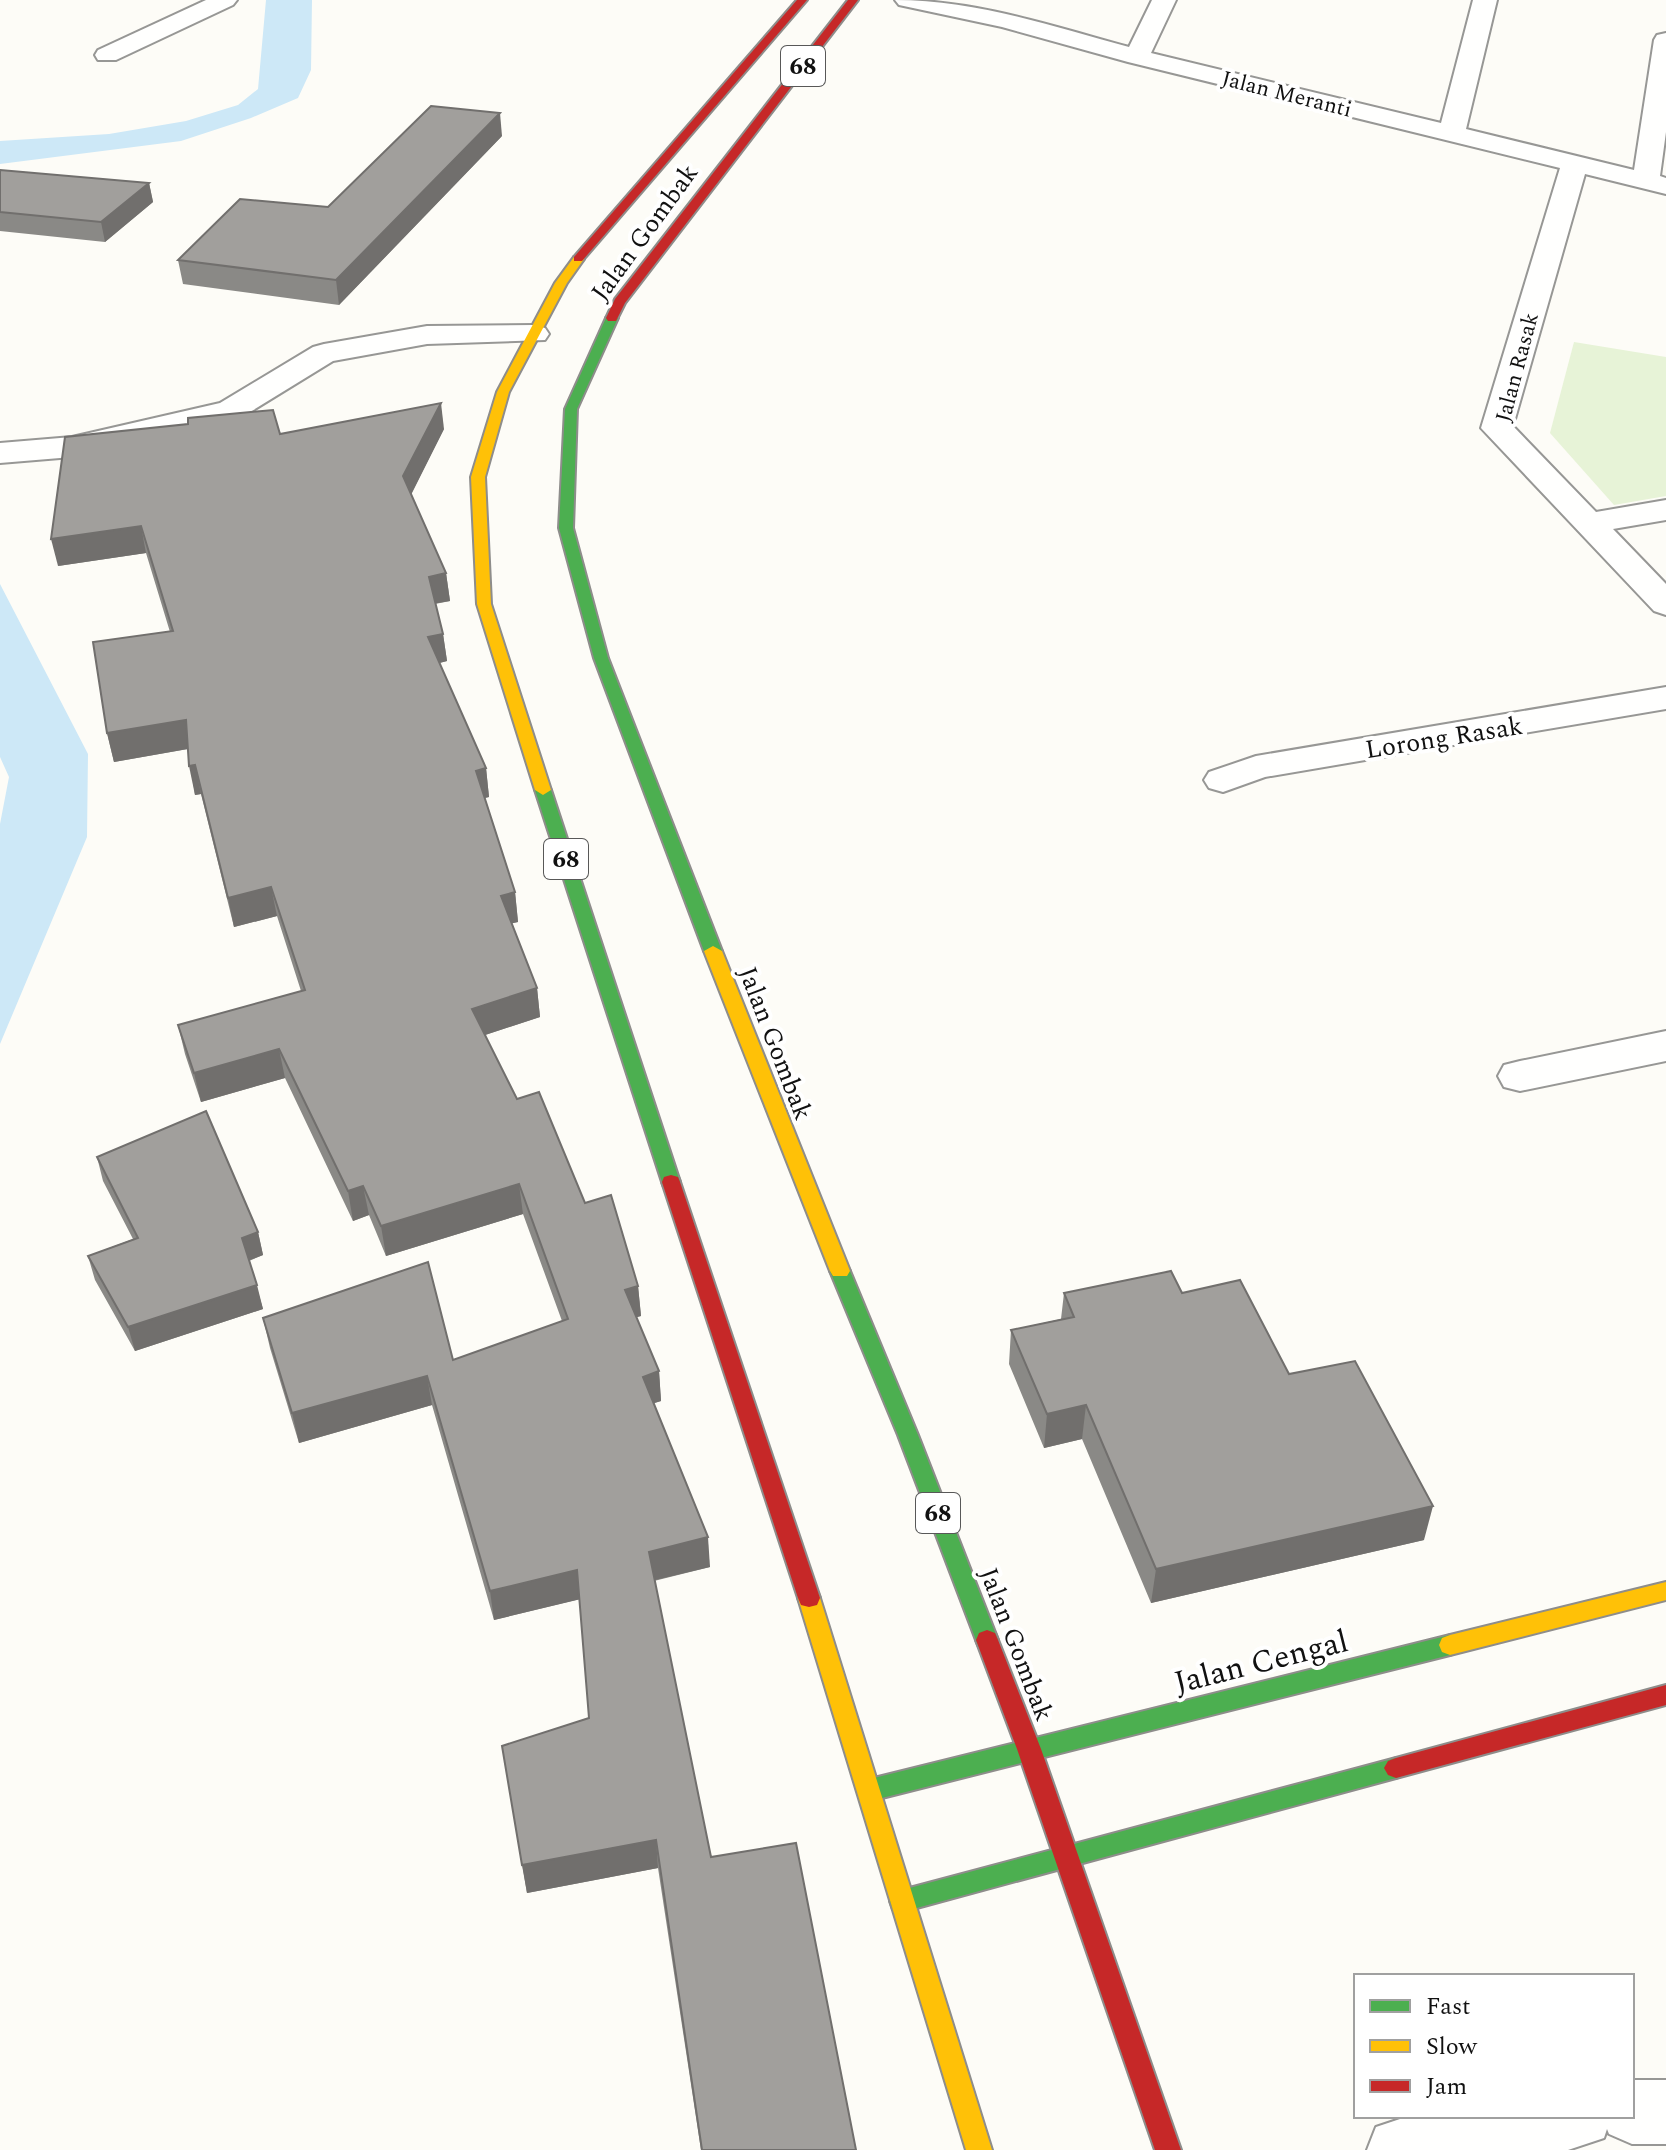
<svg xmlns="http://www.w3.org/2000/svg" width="1666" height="2150" viewBox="0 0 1666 2150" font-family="Spectral,serif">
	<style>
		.green { fill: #e7f3d7 }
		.water { fill: #cde8f7 }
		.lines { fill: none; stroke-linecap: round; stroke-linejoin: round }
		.street-casing { stroke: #979795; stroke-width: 4 }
		.fast-casing { stroke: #8e8d8b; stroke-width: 4 }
		.slow-casing { stroke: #8e8d8b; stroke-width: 4 }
		.jam-casing { stroke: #8e8d8b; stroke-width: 4 }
		.street { fill: #fffffe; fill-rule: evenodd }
		.fast { fill: #4caf50; fill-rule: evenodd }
		.slow { fill: #ffc107; fill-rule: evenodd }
		.jam { fill: #c62828; fill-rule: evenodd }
		.wall { fill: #8a8986 }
		.shaded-wall { fill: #716f6d }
		.building { fill: #a19f9c; stroke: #716f6d; stroke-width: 2 }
		.labels { text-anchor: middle; stroke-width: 8; stroke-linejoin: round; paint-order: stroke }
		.far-street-label { font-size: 22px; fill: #111; stroke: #fff }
		.shield { fill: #fff; stroke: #585858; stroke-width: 2 }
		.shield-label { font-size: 24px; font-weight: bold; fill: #111 }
		.street-label { font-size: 26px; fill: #111; stroke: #fff }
		.near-street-label { font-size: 32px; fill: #111; stroke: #fff }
	</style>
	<rect width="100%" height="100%" fill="#fdfcf7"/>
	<polygon class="green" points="1574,342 1666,357 1666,496 1614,505 1550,433"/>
	<g class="water">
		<polygon points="266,0 312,0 311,70 298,98 251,118 181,141 0,164 0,141 109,134 186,121 238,105 258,89"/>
		<polygon points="0,584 88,754 87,837 0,1044 0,824 9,777 0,757"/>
	</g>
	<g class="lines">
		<defs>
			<g id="street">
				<polygon points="206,0 237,0 233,5 116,60 98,60 95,55 98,50"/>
				<path d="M895,0C976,0 1052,26 1129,47L1152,0H1176L1151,53L1441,123L1473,0H1497L1466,129L1634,170L1654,40L1657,35L1666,33V132L1660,176L1666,178V194L1585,174L1513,426L1596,512L1666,500V520L1613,529L1666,584V615L1654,611L1481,428L1560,168L1128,62L1002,27L899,5Z"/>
				<polygon points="534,325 545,328 549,334 545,340 427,344 333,361 242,417 72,457 0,463 0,443 72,437 220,403 313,347 324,344 427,326"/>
				<polygon points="1666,687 1666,709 1265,777 1223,792 1209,788 1204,780 1209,772 1256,756"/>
				<polygon points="1666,1031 1666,1061 1520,1091 1504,1087 1498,1076 1504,1065 1520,1061"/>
				<polygon points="1632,2080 1666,2080 1666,2144 1632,2144 1609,2134 1607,2129 1604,2138 1568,2150 1367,2150 1376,2127 1409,2116 1632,2116"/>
			</g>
			<g id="fast">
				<polygon points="612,314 618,318 577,409 573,528 608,658 722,951 713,956 704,951 594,658 559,528 565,409 606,318"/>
				<polygon points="543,785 551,790 680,1182 678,1187 664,1187 662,1182 535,790"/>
				<polygon points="840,1264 847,1266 850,1271 918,1435 998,1640 995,1647 987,1650 979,1647 976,1640 898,1435 830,1271 833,1266"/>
				<polygon points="1450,1635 1458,1638 1461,1645 1458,1652 1450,1655 870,1801 862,1797 858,1790 862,1783 870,1779"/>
				<polygon points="1396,1758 1404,1761 1408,1768 1404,1775 1396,1778 902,1912 893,1909 890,1901 893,1893 902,1890"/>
			</g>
			<g id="slow">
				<polygon points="574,257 584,259 567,283 509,392 485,477 491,604 551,790 543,795 535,790 477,604 471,477 497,392 555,283"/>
				<polygon points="713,946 722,951 850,1271 847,1276 833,1276 830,1271 704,951"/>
				<polygon points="1666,1582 1666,1600 1450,1655 1442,1652 1439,1645 1442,1638 1450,1635"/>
				<polygon points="809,1589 817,1591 820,1598 992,2150 966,2150 798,1598 801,1591"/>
			</g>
			<g id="jam">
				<polygon points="797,0 807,0 582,261 574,261 574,257"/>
				<polygon points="848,0 858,0 625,303 616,321 608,321 606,318 615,299"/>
				<polygon points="671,1175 678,1177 680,1182 820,1598 817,1605 809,1607 801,1605 798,1598 662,1182 664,1177"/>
				<polygon points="987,1630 995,1633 998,1640 1041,1749 1181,2150 1155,2150 1017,1749 976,1640 979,1633"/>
				<polygon points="1666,1685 1666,1705 1396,1778 1388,1775 1384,1768 1388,1761 1396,1758"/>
			</g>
		</defs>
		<use href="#street" class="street-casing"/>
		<use href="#fast" class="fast-casing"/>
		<use href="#slow" class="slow-casing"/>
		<use href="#jam" class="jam-casing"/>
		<use href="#street" class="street"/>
		<use href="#fast" class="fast"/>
		<use href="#slow" class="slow"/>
		<use href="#jam" class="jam"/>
	</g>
	<g class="wall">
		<polygon points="502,136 339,305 183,284 178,260 328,207"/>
		<polygon points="0,170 149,183 153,202 105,242 0,231"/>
		<polygon points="444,429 411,494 446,573 450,601 435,604 443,634 447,661 439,663 486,768 489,797 485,798 515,892 518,922 512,923 537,988 540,1017 485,1035 517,1099 638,1286 641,1316 636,1317 659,1371 661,1401 654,1403 710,1567 654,1581 711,1857 856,2150 701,2150 658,1868 527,1893 502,1746 589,1718 580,1599 494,1620 432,1405 299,1443 270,1348 263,1318 453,1360 562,1321 523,1214 386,1256 369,1215 353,1221 285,1078 201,1102 185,1054 178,1025 301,991 277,916 234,927 201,794 195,795 188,749 114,762 107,733 170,632 146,553 58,566 280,434"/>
		<polygon points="97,1157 258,1232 263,1255 249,1261 263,1309 135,1351 95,1280 88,1256 133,1239 103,1181"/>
		<polygon points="1064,1293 1182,1293 1289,1374 1424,1540 1151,1603 1082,1439 1044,1448 1009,1364 1011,1330 1061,1319"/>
	</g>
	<g class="shaded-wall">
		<polygon points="500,113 502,136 339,305 336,280"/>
		<polygon points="149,183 153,202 105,242 101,222"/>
		<polygon points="441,403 444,429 407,503 403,476"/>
		<polygon points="141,526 146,553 58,566 51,539"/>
		<polygon points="446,573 450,601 432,604 429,577"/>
		<polygon points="443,634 447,661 432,665 428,637"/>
		<polygon points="186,720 193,748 114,762 107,733"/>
		<polygon points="195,765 201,794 195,795 189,766"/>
		<polygon points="486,768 489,797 479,799 476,771"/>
		<polygon points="271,887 277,916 234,927 228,898"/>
		<polygon points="515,892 518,922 504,925 501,896"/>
		<polygon points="537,988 540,1017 476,1038 472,1009"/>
		<polygon points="279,1049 285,1078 201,1102 194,1073"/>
		<polygon points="519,1184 523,1214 386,1256 381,1226"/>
		<polygon points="363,1186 369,1215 353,1221 348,1191"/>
		<polygon points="258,1232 263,1255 247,1261 242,1238"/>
		<polygon points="257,1285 263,1309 135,1351 128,1327"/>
		<polygon points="638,1286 641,1316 627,1320 625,1290"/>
		<polygon points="659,1371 661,1401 645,1406 643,1377"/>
		<polygon points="427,1376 432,1405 299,1443 292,1413"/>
		<polygon points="1086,1405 1082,1439 1044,1448 1047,1414"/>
		<polygon points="1433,1506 1424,1540 1151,1603 1156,1569"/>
		<polygon points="708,1537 710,1567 651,1581 649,1552"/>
		<polygon points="577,1570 581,1599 494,1620 490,1591"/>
		<polygon points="656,1840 658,1868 527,1893 522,1865"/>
	</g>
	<g class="building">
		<polygon points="431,106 500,113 336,280 178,260 240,199 328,207"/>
		<polygon points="0,170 149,183 101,222 0,212"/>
		<polygon points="441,403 403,476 446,573 429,577 443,634 428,637 486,768 476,771 515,892 501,896 537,988 472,1009 517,1099 539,1092 585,1203 611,1195 638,1286 625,1290 659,1371 643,1377 708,1537 649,1552 711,1857 796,1843 856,2150 702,2150 656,1840 522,1865 502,1746 589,1718 577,1570 490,1591 427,1376 292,1413 263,1318 428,1262 453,1360 568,1319 519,1184 381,1226 363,1186 348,1191 279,1049 194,1073 178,1025 305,990 271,887 228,898 195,765 189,766 186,720 107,733 93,642 173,631 141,526 51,539 65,437 188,424 188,418 273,410 280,434"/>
		<polygon points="206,1111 258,1232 242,1238 257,1285 128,1327 88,1256 138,1238 97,1157"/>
		<polygon points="1171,1271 1182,1293 1240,1280 1289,1374 1355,1361 1433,1506 1156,1569 1086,1405 1047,1414 1011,1330 1074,1317 1064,1293"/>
	</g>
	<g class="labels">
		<g class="far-street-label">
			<text transform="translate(1287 93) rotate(14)" y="8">Jalan Meranti</text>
			<text transform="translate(1516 367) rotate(-75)" y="8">Jalan Rasak</text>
		</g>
		<g class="shield">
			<rect x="781" y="46" width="44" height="40" rx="6"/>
			<rect x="544" y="839" width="44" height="40" rx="6"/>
			<rect x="916" y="1493" width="44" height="40" rx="6"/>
		</g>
		<g class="shield-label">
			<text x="803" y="74">68</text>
			<text x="566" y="867">68</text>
			<text x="938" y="1521">68</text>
		</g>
		<g class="street-label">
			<text transform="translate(644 232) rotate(-54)" y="9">Jalan Gombak</text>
			<text transform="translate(1444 737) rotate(-9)" y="9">Lorong Rasak</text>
			<text transform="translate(776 1043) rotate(69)" y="9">Jalan Gombak</text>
			<text transform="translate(1017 1644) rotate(69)" y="9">Jalan Gombak</text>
		</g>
		<g class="near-street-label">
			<text transform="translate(1261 1661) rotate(-14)" y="11">Jalan Cengal</text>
		</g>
	</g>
	<rect x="1354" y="1974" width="280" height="144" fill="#ffffff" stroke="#a0a0a0" stroke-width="2"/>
	<rect x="1370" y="2000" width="40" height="12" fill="#4caf50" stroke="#a0a0a0" stroke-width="2"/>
	<text x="1426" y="2014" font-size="24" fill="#111111">Fast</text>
	<rect x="1370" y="2040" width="40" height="12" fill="#ffc107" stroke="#a0a0a0" stroke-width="2"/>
	<text x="1426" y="2054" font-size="24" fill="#111111">Slow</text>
	<rect x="1370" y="2080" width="40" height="12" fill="#c62828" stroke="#a0a0a0" stroke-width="2"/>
	<text x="1426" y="2094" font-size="24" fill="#111111">Jam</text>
</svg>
